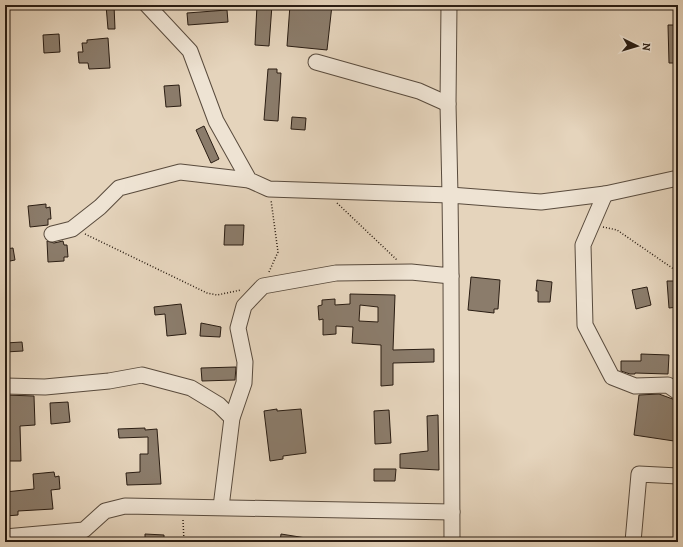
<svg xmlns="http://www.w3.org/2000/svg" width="683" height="547" viewBox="0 0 683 547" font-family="Alegreya,serif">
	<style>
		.building { fill: #8b7c6b; stroke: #2a1d13; fill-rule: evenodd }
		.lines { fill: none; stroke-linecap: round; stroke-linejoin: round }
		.minor-casing { stroke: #594b3d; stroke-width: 17 }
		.path { stroke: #2a1d13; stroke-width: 1.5; stroke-dasharray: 1 2; stroke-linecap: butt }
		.minor { stroke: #eee3d3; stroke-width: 15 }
	</style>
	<rect width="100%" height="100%" fill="#e5d4bc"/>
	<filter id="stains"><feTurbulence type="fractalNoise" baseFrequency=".005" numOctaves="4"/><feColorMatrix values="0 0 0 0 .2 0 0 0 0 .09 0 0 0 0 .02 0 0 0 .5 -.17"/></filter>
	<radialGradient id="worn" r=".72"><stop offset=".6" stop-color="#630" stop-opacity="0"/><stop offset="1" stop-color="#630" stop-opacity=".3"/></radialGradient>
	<g class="building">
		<polygon points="106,5 114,5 115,29 108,29"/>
		<polygon points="257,5 272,5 269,46 255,45"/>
		<polygon points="290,5 332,5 327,50 287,46"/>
		<polygon points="227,10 228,22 188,25 187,13"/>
		<polygon points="668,25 678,25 678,63 669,63"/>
		<polygon points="59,34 60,52 44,53 43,35"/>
		<polygon points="108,38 110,68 89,69 88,63 79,63 78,52 83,52 82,43 87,43 87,40"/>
		<polygon points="268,69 277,69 277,73 281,73 278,121 264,120"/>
		<polygon points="179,85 181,106 166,107 164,86"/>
		<polygon points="292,117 306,118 305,130 291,129"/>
		<polygon points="204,126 219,159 211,163 196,130"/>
		<polygon points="46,204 46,208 50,207 51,219 48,219 48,225 30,227 28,206"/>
		<polygon points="225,225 244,225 243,245 224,245"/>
		<polygon points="47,241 54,243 63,241 64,245 67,245 68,257 64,257 64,261 48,262"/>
		<polygon points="13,248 15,260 5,262 5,249"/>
		<polygon points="471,277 500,280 498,309 494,309 494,313 468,310"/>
		<polygon points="537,280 552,282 550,302 538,302 538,291 536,291"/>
		<polygon points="667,281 678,281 678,307 669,308"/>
		<polygon points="647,287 651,305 636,309 632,290"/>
		<path d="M350,294L395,295L393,350L434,349V362L393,363V385L381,386V345L352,343L353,327L336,326V334L323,335V319L319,320L318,306L322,305V300L335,299V305L350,304ZM360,305L378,307V322L359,321Z"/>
		<polygon points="181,304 186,334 167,336 165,314 155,315 154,307"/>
		<polygon points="201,323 221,327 220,337 200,336"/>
		<polygon points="22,342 23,351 5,352 5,343"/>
		<polygon points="641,354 669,355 668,374 635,373 635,374 630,374 621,371 621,361 641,361"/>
		<polygon points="236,367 235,380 202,381 201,368"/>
		<polygon points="659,394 678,401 674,441 634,435 639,395"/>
		<polygon points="5,395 34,396 35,425 20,426 21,461 5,461"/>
		<polygon points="68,402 70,422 51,424 50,403"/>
		<polygon points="277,409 277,411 301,409 306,453 283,456 283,459 270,461 264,411"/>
		<polygon points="389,410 391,443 375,444 374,411"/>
		<polygon points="438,415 439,470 400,468 400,454 428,451 427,416"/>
		<polygon points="145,428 145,430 157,429 161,484 127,485 126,473 140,472 140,454 148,454 148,437 119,438 118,429"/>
		<polygon points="374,469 396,469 395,481 374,481"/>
		<polygon points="54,472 55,477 59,476 60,489 51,490 53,509 18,511 18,515 6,516 5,492 34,489 33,474"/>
		<polygon points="145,534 164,535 164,542 145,542"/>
		<polygon points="281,534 306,538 306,542 280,542"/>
	</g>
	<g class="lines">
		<defs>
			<g id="minor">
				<polyline points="147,5 190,51 216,121 249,180 269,189 450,195 448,104 449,5"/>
				<polyline points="316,62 419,91 448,104"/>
				<polyline points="605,194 583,245 585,325 612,377 635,386 668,385 678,392"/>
				<polyline points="52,234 72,229 100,207 119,188 180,172 249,180"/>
				<polyline points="451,276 452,542"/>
				<polyline points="5,386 45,387 109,381 142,375 191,388 219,405 232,418"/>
				<polyline points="221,507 232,418 244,383 245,362 238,328 244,306 263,286 336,273 411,272 451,276 450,195 541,202 605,194 678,178"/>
				<polyline points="5,537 84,530 105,511 125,506 452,512"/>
				<polyline points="633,542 639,474 678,476"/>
			</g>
		</defs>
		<use href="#minor" class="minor-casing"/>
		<g class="path">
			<polyline points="337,203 397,260"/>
			<polyline points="603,227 617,230 678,272"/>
			<polyline points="85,234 207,293 217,295 241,290"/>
			<polyline points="269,272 278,252 271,200"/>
			<polyline points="183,520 184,542"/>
		</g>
		<use href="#minor" class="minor"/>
	</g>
	<rect width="683" height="547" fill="none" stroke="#e5d4bc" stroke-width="20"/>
	<rect x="6" y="6" width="671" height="535" fill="none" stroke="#2a1d13" stroke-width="2"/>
	<rect x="10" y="10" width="663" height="527" fill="none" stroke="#2a1d13"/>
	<g transform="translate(637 46) rotate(95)" stroke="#eee3d3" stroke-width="3" paint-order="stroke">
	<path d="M0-3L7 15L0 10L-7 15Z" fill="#2a1d13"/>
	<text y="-6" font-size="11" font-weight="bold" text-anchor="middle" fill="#2a1d13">N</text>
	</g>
	<rect width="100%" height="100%" filter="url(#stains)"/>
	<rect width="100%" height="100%" fill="url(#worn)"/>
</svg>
